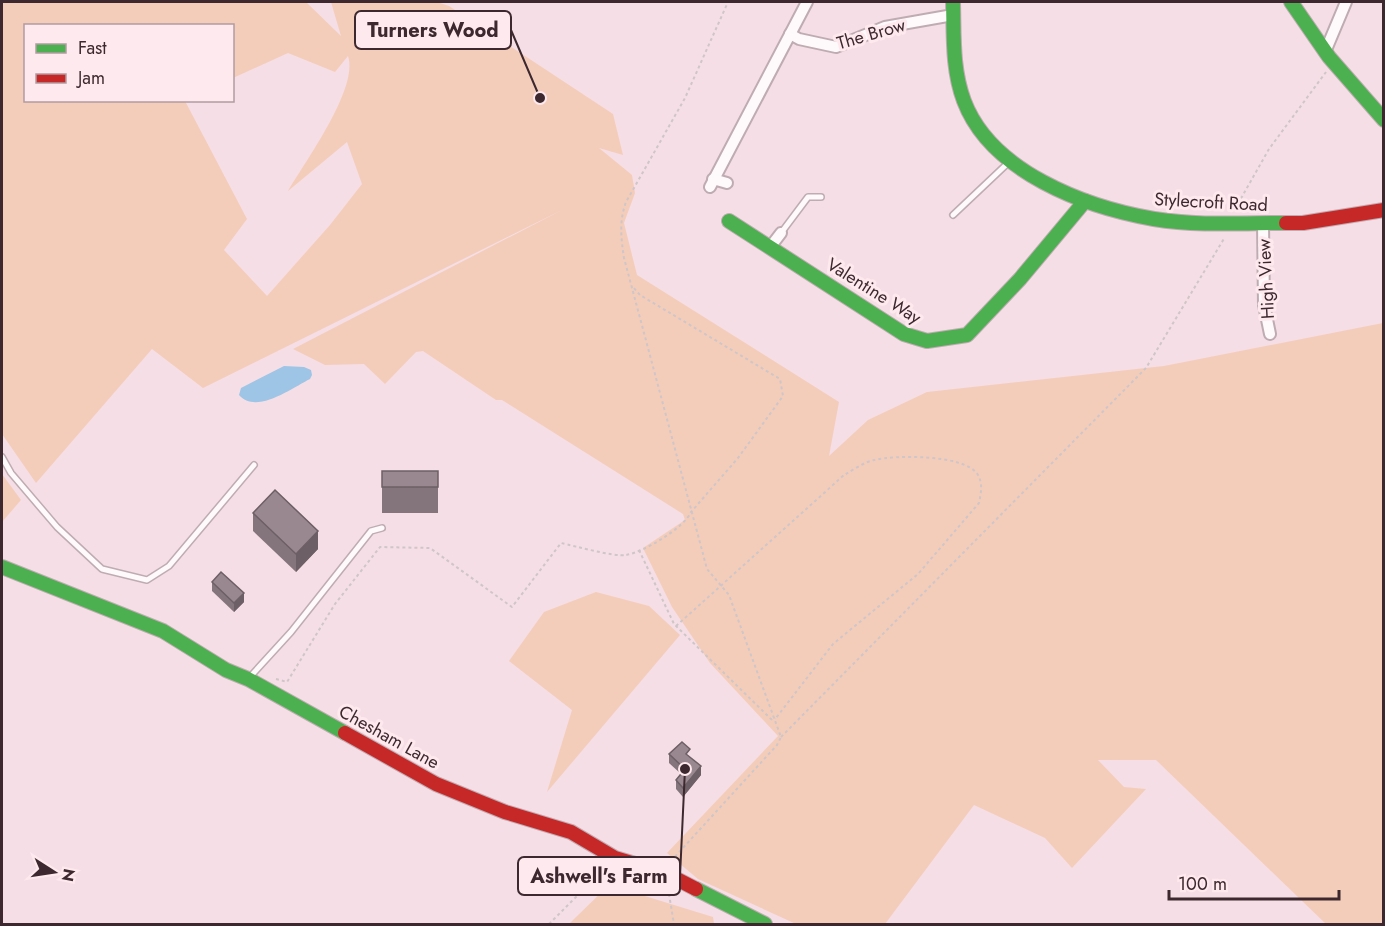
<svg xmlns="http://www.w3.org/2000/svg" width="1385" height="926" viewBox="0 0 1385 926" font-family="Jost,sans-serif">
	<style>
		.green { fill: #f4cdba; fill-rule: evenodd }
		.water { fill: #9ec5e6 }
		.lines { fill: none; stroke-linecap: round; stroke-linejoin: round }
		.lane-casing { stroke: #bfacb2; stroke-width: 8 }
		.street-casing { stroke: #bfacb2; stroke-width: 14 }
		.fast-casing { stroke: #bfacb2; stroke-width: 16 }
		.jam-casing { stroke: #bfacb2; stroke-width: 16 }
		.path { stroke: #cec6c8; stroke-width: 2; stroke-dasharray: 3 3; stroke-linecap: butt }
		.lane { stroke: #fefafb; stroke-width: 5 }
		.street { stroke: #fefafb; stroke-width: 10 }
		.fast { stroke: #4caf50; stroke-width: 14 }
		.jam { stroke: #c62828; stroke-width: 14 }
		.wall { fill: #84757c }
		.shaded-wall { fill: #6c5f65 }
		.building { fill: #9a8890; stroke: #6c5f65; stroke-width: 1.5 }
		.labels { text-anchor: middle; stroke-width: 6; stroke-linejoin: round; paint-order: stroke }
		.street-label { font-size: 18px; fill: #3c282e; stroke: #fee9ee }
		.leader { fill: none; stroke: #3c282e; stroke-width: 2 }
		.callout-dot { fill: #3c282e; stroke: #fee9ee; stroke-width: 2 }
		.callout { fill: #fee9ee; stroke: #3c282e; stroke-width: 2 }
		.callout-label { font-size: 20px; text-anchor: middle; font-weight: bold; fill: #3c282e }
	</style>
	<rect width="100%" height="100%" fill="#f5dee5"/>
	<g class="green">
		<path d="M2,2H306L341,36L331,2H437L449,6L613,114L623,155L599,148L632,175L635,193L624,223L637,275L839,402L829,456L868,420L927,392L1164,366L1383,323V924H1326L1156,760H1098L1124,787L1146,789L1072,868L1045,838L974,805L885,924H796L698,879L667,853L778,736L710,663L672,607L643,548L685,520L683,514L502,400H496L423,351L416,352L385,384L364,364L325,365L293,349L562,210L203,388L152,349L36,483L2,434ZM26,26H232L233,78L288,53L335,72L348,56C359,88 305,162 288,191L347,142L362,184L330,225L267,296L224,250L247,219L185,101L26,100Z"/>
		<polygon points="2,474 21,500 2,522"/>
		<polygon points="596,592 649,606 680,635 547,792 572,710 509,661 544,612"/>
		<polygon points="609,885 713,917 714,924 569,924"/>
	</g>
	<path class="water" d="M284,366L304,367L311,370L312,375L310,379C292,388 256,415 239,395L241,388Z"/>
	<g class="lines">
		<defs>
			<g id="lane">
				<polyline points="953,215 1008,163"/>
				<polyline points="781,233 808,197 821,197"/>
				<polyline points="2,457 11,473 57,527 102,569 147,580 169,566 254,465"/>
				<polyline points="249,678 291,632 371,531 382,528"/>
			</g>
			<g id="street">
				<polyline points="790,34 799,39 836,47 885,27 953,15"/>
				<polyline points="1325,52 1346,2"/>
				<polyline points="713,179 727,183"/>
				<polyline points="710,187 807,2"/>
				<polyline points="1263,223 1264,305 1270,334"/>
				<polyline points="771,246 781,233"/>
			</g>
			<g id="fast">
				<path d="M953,2C954,36 952,69 964,101C991,172 1085,207 1154,219C1197,226 1243,223 1286,223"/>
				<polyline points="1291,2 1329,57 1384,120"/>
				<polyline points="729,221 904,334 927,341 967,335 1020,279 1085,201"/>
				<polyline points="2,567 163,631 226,670 248,679 345,733"/>
				<polyline points="696,889 765,924"/>
			</g>
			<g id="jam">
				<polyline points="1286,223 1303,223 1384,210"/>
				<polyline points="345,733 436,784 505,812 571,832 615,858 665,873 696,889"/>
			</g>
		</defs>
		<use href="#lane" class="lane-casing"/>
		<use href="#street" class="street-casing"/>
		<use href="#fast" class="fast-casing"/>
		<use href="#jam" class="jam-casing"/>
		<g class="path">
			<polyline points="1235,209 1269,149 1326,72"/>
			<polyline points="639,550 674,624 772,720 775,718"/>
			<path d="M676,626L844,475C853,470 864,462 874,460C895,455 966,454 978,475C983,484 981,493 979,503L918,574L833,644L776,718"/>
			<path d="M276,679L287,682L335,604L380,547L430,548L512,607L561,543C575,546 614,557 626,555C644,552 684,528 691,512L738,458L783,396L780,379L640,295L633,287"/>
			<polyline points="781,737 1146,368 1225,237"/>
			<path d="M671,861L777,745L781,737L729,595L707,569L624,258C621,238 619,221 626,202L685,98L728,2"/>
			<polyline points="668,888 674,924"/>
			<polyline points="549,924 606,867"/>
		</g>
		<use href="#lane" class="lane"/>
		<use href="#street" class="street"/>
		<use href="#fast" class="fast"/>
		<use href="#jam" class="jam"/>
	</g>
	<g class="wall">
		<rect x="382" y="471" width="56" height="42"/>
		<polygon points="253,513 318,549 296,572 253,531"/>
		<polygon points="212,582 244,602 234,612 212,591"/>
		<polygon points="669,754 690,757 701,775 683,797 676,789 676,780 681,774 669,763"/>
	</g>
	<g class="shaded-wall">
		<polygon points="318,531 318,549 296,572 296,554"/>
		<polygon points="244,593 244,602 234,612 234,603"/>
		<polygon points="701,766 701,775 683,797 683,788"/>
	</g>
	<g class="building">
		<rect x="382" y="471" width="56" height="16"/>
		<polygon points="275,490 318,531 296,554 253,513"/>
		<polygon points="221,572 244,593 234,603 212,582"/>
		<polygon points="682,742 690,749 686,754 701,766 683,788 676,780 685,769 669,754"/>
	</g>
	<g class="labels">
		<g class="street-label">
			<text transform="translate(871 34) rotate(-16)" y="6">The Brow</text>
			<text transform="translate(1211 202) rotate(3)" y="6">Stylecroft Road</text>
			<text transform="translate(1266 279) rotate(-93)" y="6">High View</text>
			<text transform="translate(874 291) rotate(32)" y="6">Valentine Way</text>
			<text transform="translate(389 737) rotate(29)" y="6">Chesham Lane</text>
		</g>
	</g>
	<path class="leader" d="M540 98L511 30M685 769L680 876"/>
	<g class="callout-dot">
		<circle cx="540" cy="98" r="6"/>
		<circle cx="685" cy="769" r="6"/>
	</g>
	<g class="callout">
		<rect x="355" y="11" width="156" height="38" rx="6"/>
		<rect x="518" y="857" width="162" height="38" rx="6"/>
	</g>
	<g class="callout-label">
		<text x="433" y="37">Turners Wood</text>
		<text x="599" y="883">Ashwell's Farm</text>
	</g>
	<rect width="1385" height="926" fill="none" stroke="#3c282e" stroke-width="6"/>
	<rect x="24" y="24" width="210" height="78" fill="#fee9ee" stroke="#b09ca1" stroke-width="1.5"/>
	<rect x="36" y="44" width="30" height="9" fill="#4caf50" stroke="#b09ca1" stroke-width="1.5"/>
	<text x="78" y="54" font-size="18" fill="#3c282e">Fast</text>
	<rect x="36" y="74" width="30" height="9" fill="#c62828" stroke="#b09ca1" stroke-width="1.5"/>
	<text x="78" y="84" font-size="18" fill="#3c282e">Jam</text>
	<g transform="translate(54 872) rotate(102)" stroke="#fee9ee" stroke-width="4.5" paint-order="stroke">
	<path d="M0-4.5L10 22L0 15L-10 22Z" fill="#3c282e"/>
	<text y="-9" font-size="16" font-weight="bold" text-anchor="middle" fill="#3c282e">N</text>
	</g>
	<path d="M1169 890v9h170v-9" fill="none" stroke="#3c282e" stroke-width="3"/>
	<text x="1178" y="890" font-size="18" fill="#3c282e" stroke="#fee9ee" stroke-width="4.5" paint-order="stroke">100 m</text>
</svg>
